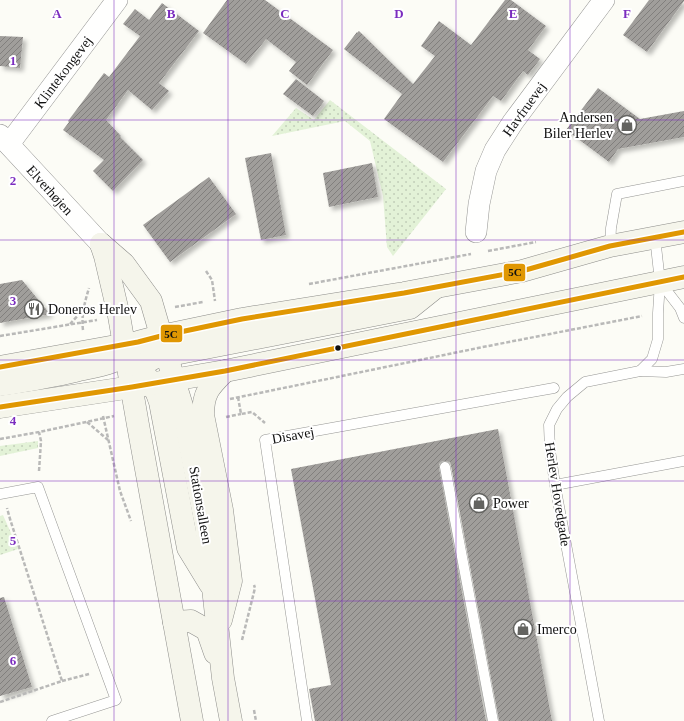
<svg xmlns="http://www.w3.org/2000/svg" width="684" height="721" viewBox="0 0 684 721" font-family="Georgia,serif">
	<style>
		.grass { fill: url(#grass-dots) }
		.building { fill: url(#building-hatch); filter: url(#shadow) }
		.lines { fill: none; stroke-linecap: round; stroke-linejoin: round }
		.lane-casing { stroke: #969694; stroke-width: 11 }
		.street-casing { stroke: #969694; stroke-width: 22 }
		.secondary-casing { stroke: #8d8d8a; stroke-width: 23 }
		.path { stroke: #b9b9b8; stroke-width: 2.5; stroke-dasharray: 4 2; stroke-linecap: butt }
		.lane { stroke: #fffffe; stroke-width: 10 }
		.street { stroke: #fffffe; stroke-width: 21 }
		.secondary { stroke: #f5f5eb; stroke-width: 22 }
		.bus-1-casing { stroke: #fff; stroke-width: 8 }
		.bus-1 { stroke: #e09702; stroke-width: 5 }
		.grid { fill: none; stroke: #7b2cbf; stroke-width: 1; stroke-opacity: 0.55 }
		.bus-dot { fill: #101010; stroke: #fff; stroke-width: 1.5 }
		.labels { text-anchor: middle; stroke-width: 4; stroke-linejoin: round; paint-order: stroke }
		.street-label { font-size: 14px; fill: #101010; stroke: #fff }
		.poi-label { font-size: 14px; fill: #101010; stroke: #fff; text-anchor: start }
		.grid-label { font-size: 13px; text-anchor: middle; font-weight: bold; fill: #7b2cbf; stroke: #fff; stroke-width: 4; stroke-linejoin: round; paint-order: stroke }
		.line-badge { stroke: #fff; stroke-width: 1.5 }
		.pale-badge-label { font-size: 11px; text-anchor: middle; font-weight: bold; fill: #111 }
	</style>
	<defs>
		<pattern id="grass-dots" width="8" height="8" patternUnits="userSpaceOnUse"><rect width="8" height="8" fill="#e3f2d7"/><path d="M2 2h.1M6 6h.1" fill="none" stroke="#c2ceb8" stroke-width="1.8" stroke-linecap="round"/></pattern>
		<pattern id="building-hatch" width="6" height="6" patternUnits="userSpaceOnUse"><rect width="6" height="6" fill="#a09e9b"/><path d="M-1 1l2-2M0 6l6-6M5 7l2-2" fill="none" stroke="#817f7d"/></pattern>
		<filter id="shadow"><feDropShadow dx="3.5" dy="3.5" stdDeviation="2" flood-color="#0004"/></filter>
	</defs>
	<rect width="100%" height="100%" fill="#fcfcf6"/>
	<g class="grass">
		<polygon points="330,100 446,189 393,256 387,247 383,196 370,141 345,121 272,136 296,108 314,120"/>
		<polygon points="38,441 38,448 0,456 0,446"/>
		<polygon points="3,515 18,549 0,555 0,516"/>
	</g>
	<g class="building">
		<polygon points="227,0 265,0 333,50 307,85 289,71 296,62 266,39 246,64 203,33"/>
		<polygon points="505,0 511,0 546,26 528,50 540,59 528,75 523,71 501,101 493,96 443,162 384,119 402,94 344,49 357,32 357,33 359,31 413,84 435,56 421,46 439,21 471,45"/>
		<polygon points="649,0 684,0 684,1 647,52 623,35"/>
		<polygon points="162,3 199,31 159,83 169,91 152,110 128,90 106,120 121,136 120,137 143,160 113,191 93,171 104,160 63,130 69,122 68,121 104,73 109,77 140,36 123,24 135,9 149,20"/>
		<polygon points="0,36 23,37 20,68 0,66"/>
		<polygon points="296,79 324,101 313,116 283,94"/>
		<polygon points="598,88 640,119 684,111 684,137 618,149 609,162 566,130"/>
		<polygon points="271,153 286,235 261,240 245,158"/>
		<polygon points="372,163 378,197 329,207 323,173"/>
		<polygon points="209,177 236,214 170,262 143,225"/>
		<polygon points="22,280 50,314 0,323 0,284"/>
		<polygon points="498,429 552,721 499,721 451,466 450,462 444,461 440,462 439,465 439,468 486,721 315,721 309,689 331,685 291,469"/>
		<polygon points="4,597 32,687 0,696 0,598"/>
	</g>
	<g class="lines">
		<defs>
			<g id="lane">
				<polyline points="610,246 611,228 617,194 684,181"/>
				<polyline points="660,282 680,308 684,318"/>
				<polyline points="640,371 652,359 658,339 658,313 660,282 655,237"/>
				<polyline points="445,467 493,721"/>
				<polyline points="555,485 684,461"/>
				<polyline points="0,494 38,487 116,700 52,721"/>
				<polyline points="307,721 265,440 554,388"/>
				<polyline points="599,721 555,485 550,450 549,425 557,409 567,397 585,382 640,371 666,372 684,369"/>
			</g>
			<g id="street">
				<polyline points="0,135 101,244"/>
				<polyline points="9,144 117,0"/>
				<polyline points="476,232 479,204 486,171 495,150 513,122 604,0"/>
			</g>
			<g id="secondary">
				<polyline points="101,244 124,264 151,301 174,380 182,406 206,525 223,678 231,721"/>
				<polyline points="101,244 105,256 119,316 138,425 192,721"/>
				<polyline points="0,367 138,342 161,336 242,319 404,293 522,271 610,246 684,232"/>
				<path d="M144,374C152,382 157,392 160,402L188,548L210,584"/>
				<path d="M0,385C25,381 50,377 75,371C96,366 118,364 134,348"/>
				<path d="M132,387C137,372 139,366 154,358L410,308L435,288"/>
				<polyline points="0,407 132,387 225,371 684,277"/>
				<path d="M221,620L231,581L222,510L203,415C203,392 210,386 225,371"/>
				<polyline points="174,622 191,621 207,630 215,653"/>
			</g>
		</defs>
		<use href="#lane" class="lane-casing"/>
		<use href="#street" class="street-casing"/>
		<use href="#secondary" class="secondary-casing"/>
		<g class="path">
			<polyline points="488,251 536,242"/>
			<polyline points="206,271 212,280 215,301"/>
			<polyline points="309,284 471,254"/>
			<polyline points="175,307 203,302"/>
			<polyline points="70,324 83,310"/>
			<path d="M83,330C81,316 85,301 89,288"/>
			<polyline points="0,336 97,320"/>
			<polyline points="238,397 241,414 252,412 265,423"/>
			<polyline points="230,399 478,348 642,316"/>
			<polyline points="103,416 120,491 131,521"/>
			<polyline points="226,417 241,414"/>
			<polyline points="87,422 108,440"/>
			<polyline points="0,439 39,432 114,416"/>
			<polyline points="39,471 41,441 39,432"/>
			<polyline points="242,640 255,588 254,585"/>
			<polyline points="62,681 89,674"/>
			<polyline points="0,702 62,681 10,519 7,508"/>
			<polyline points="254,710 256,721"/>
		</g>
		<use href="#lane" class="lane"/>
		<use href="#street" class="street"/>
		<use href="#secondary" class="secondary"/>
		<defs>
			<g id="bus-1">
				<polyline points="0,367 138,342 161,336 242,319 404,293 522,271 610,246 684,232"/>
				<polyline points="0,407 132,387 225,371 684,277"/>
			</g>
		</defs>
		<use href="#bus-1" class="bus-1-casing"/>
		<use href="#bus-1" class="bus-1"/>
	</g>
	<path class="grid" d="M114,0V721M228,0V721M342,0V721M456,0V721M570,0V721M0,120H684M0,240H684M0,360H684M0,481H684M0,601H684"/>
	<defs>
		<symbol id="shop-ring" viewBox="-11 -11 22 22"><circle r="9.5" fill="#fff" stroke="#636360" stroke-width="1.5"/><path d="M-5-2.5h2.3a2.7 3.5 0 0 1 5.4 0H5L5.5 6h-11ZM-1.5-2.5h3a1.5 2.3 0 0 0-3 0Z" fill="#636360"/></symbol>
		<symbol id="restaurant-ring" viewBox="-11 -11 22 22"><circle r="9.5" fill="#fff" stroke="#636360" stroke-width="1.5"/><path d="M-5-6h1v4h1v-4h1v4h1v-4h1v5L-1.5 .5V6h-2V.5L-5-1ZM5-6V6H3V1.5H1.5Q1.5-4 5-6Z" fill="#636360"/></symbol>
	</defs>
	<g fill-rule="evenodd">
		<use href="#shop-ring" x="616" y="114" width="22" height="22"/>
		<use href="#restaurant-ring" x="23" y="298" width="22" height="22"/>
		<use href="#shop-ring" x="468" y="492" width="22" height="22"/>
		<use href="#shop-ring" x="512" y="618" width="22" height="22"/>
	</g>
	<circle class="bus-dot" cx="338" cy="348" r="3.5"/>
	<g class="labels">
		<g class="street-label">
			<text transform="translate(63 72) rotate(-53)" y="5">Klintekongevej</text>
			<text transform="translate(524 109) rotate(-54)" y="5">Havfruevej</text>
			<text transform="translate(50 190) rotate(48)" y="5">Elverhøjen</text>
			<text transform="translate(293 435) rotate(-10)" y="5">Disavej</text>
			<text transform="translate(558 494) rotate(81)" y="5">Herlev Hovedgade</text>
			<text transform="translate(201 505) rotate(80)" y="5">Stationsalleen</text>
		</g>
		<g class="poi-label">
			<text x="613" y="122" text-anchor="end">Andersen<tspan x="613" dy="16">Biler Herlev</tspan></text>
			<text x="48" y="314">Doneros Herlev</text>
			<text x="493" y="508">Power</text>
			<text x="537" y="634">Imerco</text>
		</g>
	</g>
	<g class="grid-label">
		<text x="57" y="18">A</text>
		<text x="171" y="18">B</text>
		<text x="285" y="18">C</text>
		<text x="399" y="18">D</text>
		<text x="513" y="18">E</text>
		<text x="627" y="18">F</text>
		<text x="13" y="65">1</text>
		<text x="13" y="185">2</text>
		<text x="13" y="305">3</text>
		<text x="13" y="425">4</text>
		<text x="13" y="545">5</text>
		<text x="13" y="665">6</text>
	</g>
	<g class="line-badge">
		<rect x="503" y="263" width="23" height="19" rx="4" fill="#e09702"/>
		<rect x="160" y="324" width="23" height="19" rx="4" fill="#e09702"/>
	</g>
	<g class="pale-badge-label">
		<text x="515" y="276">5C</text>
		<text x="171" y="338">5C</text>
	</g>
</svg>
